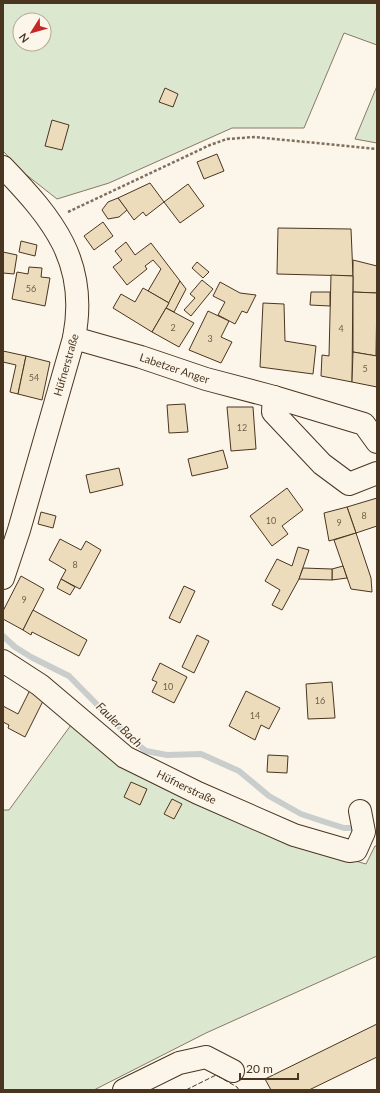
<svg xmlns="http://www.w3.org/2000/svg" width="380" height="1093" viewBox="0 0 380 1093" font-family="Lato,sans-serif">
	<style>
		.green { fill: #dce7d0; stroke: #887966; fill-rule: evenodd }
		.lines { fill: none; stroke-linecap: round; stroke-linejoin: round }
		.stream { stroke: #c9cecd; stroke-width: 6 }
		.building { fill: #ecdcbc; stroke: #4a3520 }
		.minor-casing { stroke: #4a3520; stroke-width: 24 }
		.path { stroke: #7f6f5c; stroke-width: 2.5; stroke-dasharray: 3 2; stroke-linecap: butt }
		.minor { stroke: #fbf6e9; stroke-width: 22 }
		.fence { stroke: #4a3520; stroke-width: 1; stroke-dasharray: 5 2; stroke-linecap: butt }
		.labels { text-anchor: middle; stroke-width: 3; stroke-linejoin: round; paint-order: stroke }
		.number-label { font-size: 9px; fill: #725f47 }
		.street-label { font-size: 11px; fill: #4a3520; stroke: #fbf6e9 }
		.water-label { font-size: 12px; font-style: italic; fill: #4a3520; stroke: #fbf6e9 }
	</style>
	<rect width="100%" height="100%" fill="#fbf6e9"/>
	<g class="green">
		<path d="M3,3H377V45L344,33L304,128H232L109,183L57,199L24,173L3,151ZM20,20H44V44H20Z"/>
		<polygon points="377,86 377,143 355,139"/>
		<polygon points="71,725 300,845 366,864 375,846 377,846 377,956 206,1033 94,1090 3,1090 3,810 9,810"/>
	</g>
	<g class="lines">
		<polyline class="stream" points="3,636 15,647 31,657 69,676 132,740 146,751 167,755 201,754 239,771 269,796 301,814 322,821 344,828 357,828"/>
	</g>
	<g class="building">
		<polygon points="165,88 178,94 173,107 159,102"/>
		<polygon points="52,120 69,125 62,150 45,146"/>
		<polygon points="217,154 224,171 204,179 197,162"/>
		<polygon points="150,183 164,202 146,216 143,212 134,220 118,198"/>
		<polygon points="188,184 204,206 180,223 164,202"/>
		<polygon points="118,198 127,210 119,217 108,219 102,210 108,202"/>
		<polygon points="103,222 113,236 94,250 84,236"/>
		<polygon points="278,228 351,229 353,276 277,274"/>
		<polygon points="21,241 37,245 35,256 19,252"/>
		<polygon points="126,242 135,255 151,243 180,281 169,303 148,291 161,269 153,260 145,266 147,269 127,285 113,267 122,260 115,251"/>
		<polygon points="3,252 17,255 14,274 3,273"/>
		<polygon points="353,260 377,266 377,293 353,292"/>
		<polygon points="197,262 209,272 203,278 192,268"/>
		<polygon points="29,267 42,268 41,277 50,278 45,306 12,299 17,272 28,274"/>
		<polygon points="331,275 353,276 352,382 321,376 322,355 329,356"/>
		<polygon points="202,280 213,289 191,316 184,310 195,298 190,294"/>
		<polygon points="180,281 186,289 174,312 166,308"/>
		<polygon points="220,282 240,293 256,295 247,313 242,311 235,324 218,315 225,302 213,296"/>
		<polygon points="143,288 169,303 152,332 113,308 121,294 135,302"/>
		<polygon points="311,292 330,292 330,306 310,305"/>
		<polygon points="353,292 377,293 376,356 353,352"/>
		<polygon points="263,303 284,304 285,341 316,346 313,374 260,367"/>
		<polygon points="166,308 194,323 179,347 152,332"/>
		<polygon points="208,311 229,321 221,337 232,342 221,363 189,350"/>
		<polygon points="3,351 26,356 18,394 10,392 16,365 3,362"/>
		<polygon points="353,352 377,356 377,387 352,382"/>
		<polygon points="26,356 50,362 42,400 18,394"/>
		<polygon points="185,404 188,432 169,433 167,405"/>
		<polygon points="227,407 253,407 256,449 231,451"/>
		<polygon points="223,450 228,468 192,476 188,459"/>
		<polygon points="119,468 123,485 90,493 86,475"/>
		<polygon points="287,488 303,510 282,526 288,534 272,546 250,516"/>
		<polygon points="377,498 377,526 356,533 347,507"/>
		<polygon points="347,507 356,533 329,541 324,513"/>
		<polygon points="41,512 56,516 53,528 38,524"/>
		<polygon points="356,533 371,578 372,592 351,589 334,540"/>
		<polygon points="60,539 81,550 86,541 101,550 80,589 61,579 66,570 49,560"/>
		<polygon points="298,547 309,550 299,579 282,610 272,605 280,590 265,581 277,559 292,566"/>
		<polygon points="343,566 347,578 332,580 332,569"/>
		<polygon points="303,568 332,569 332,580 299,579"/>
		<polygon points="21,576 44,589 23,630 3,619 3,611"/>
		<polygon points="61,579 75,587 70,595 57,588"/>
		<polygon points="184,586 195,591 180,623 169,618"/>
		<polygon points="33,610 87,640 79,656 32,632 31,635 23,630"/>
		<polygon points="197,635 209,641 194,673 182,667"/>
		<polygon points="160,663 187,677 174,703 152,692 157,682 152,680"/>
		<polygon points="332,682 335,718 308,719 306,684"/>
		<polygon points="30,690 45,697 25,737 8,728 9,725 3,722 3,706 18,714"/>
		<polygon points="246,691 280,708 269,729 261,725 255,740 229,726"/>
		<polygon points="268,755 288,756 287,773 267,772"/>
		<polygon points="131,782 147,789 140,805 124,797"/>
		<polygon points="172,799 182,804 174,819 164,814"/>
		<polygon points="377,1024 377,1057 309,1090 271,1090 265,1079"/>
	</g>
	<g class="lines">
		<defs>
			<g id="minor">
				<path d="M3,167C53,219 89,262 74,338L19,530L3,578"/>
				<path id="s1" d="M74,338L141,357L206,379L274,397L364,424L377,442"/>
				<polyline points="274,397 273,412 322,464 349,484 377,473"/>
				<path id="s2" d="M3,661L40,685L125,757L198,793L294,835L349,851L356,850L364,832L360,811"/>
				<polyline points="124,1090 179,1063 206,1057 233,1071"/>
			</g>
		</defs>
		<use href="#minor" class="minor-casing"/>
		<polyline class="path" points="68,212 210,145 227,139 255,137 377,149"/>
		<use href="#minor" class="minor"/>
		<polyline class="fence" points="186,1090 216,1075 237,1087 239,1090"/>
	</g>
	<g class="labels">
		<g class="number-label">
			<text x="31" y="292">56</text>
			<text x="173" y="331">2</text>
			<text x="341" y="332">4</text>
			<text x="210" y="342">3</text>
			<text x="365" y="372">5</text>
			<text x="34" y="381">54</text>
			<text x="242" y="431">12</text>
			<text x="364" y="519">8</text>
			<text x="271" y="524">10</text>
			<text x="339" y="526">9</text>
			<text x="75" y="568">8</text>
			<text x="24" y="603">9</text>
			<text x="168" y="690">10</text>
			<text x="320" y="704">16</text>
			<text x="255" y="719">14</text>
		</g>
		<g class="street-label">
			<text transform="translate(66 365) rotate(-74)" y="4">Hüfnerstraße</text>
			<text dy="4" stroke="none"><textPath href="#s1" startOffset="105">Labetzer Anger</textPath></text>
			<text dy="4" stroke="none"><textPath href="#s2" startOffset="224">Hüfnerstraße</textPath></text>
		</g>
		<g class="water-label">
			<text transform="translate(119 725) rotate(44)" y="4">Fauler Bach</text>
		</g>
	</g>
	<rect width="380" height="1093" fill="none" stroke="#4a3520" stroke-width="8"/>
	<g transform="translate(32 32) rotate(233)"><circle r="19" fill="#fbf6e9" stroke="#b4a999"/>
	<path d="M0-3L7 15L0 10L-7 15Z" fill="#c62828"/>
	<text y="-6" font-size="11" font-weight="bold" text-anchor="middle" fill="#4a3520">N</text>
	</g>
	<path d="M240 1073v6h58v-6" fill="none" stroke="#4a3520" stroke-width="2"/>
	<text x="246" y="1073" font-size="12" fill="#4a3520" stroke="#fbf6e9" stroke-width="3" paint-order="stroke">20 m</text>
</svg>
